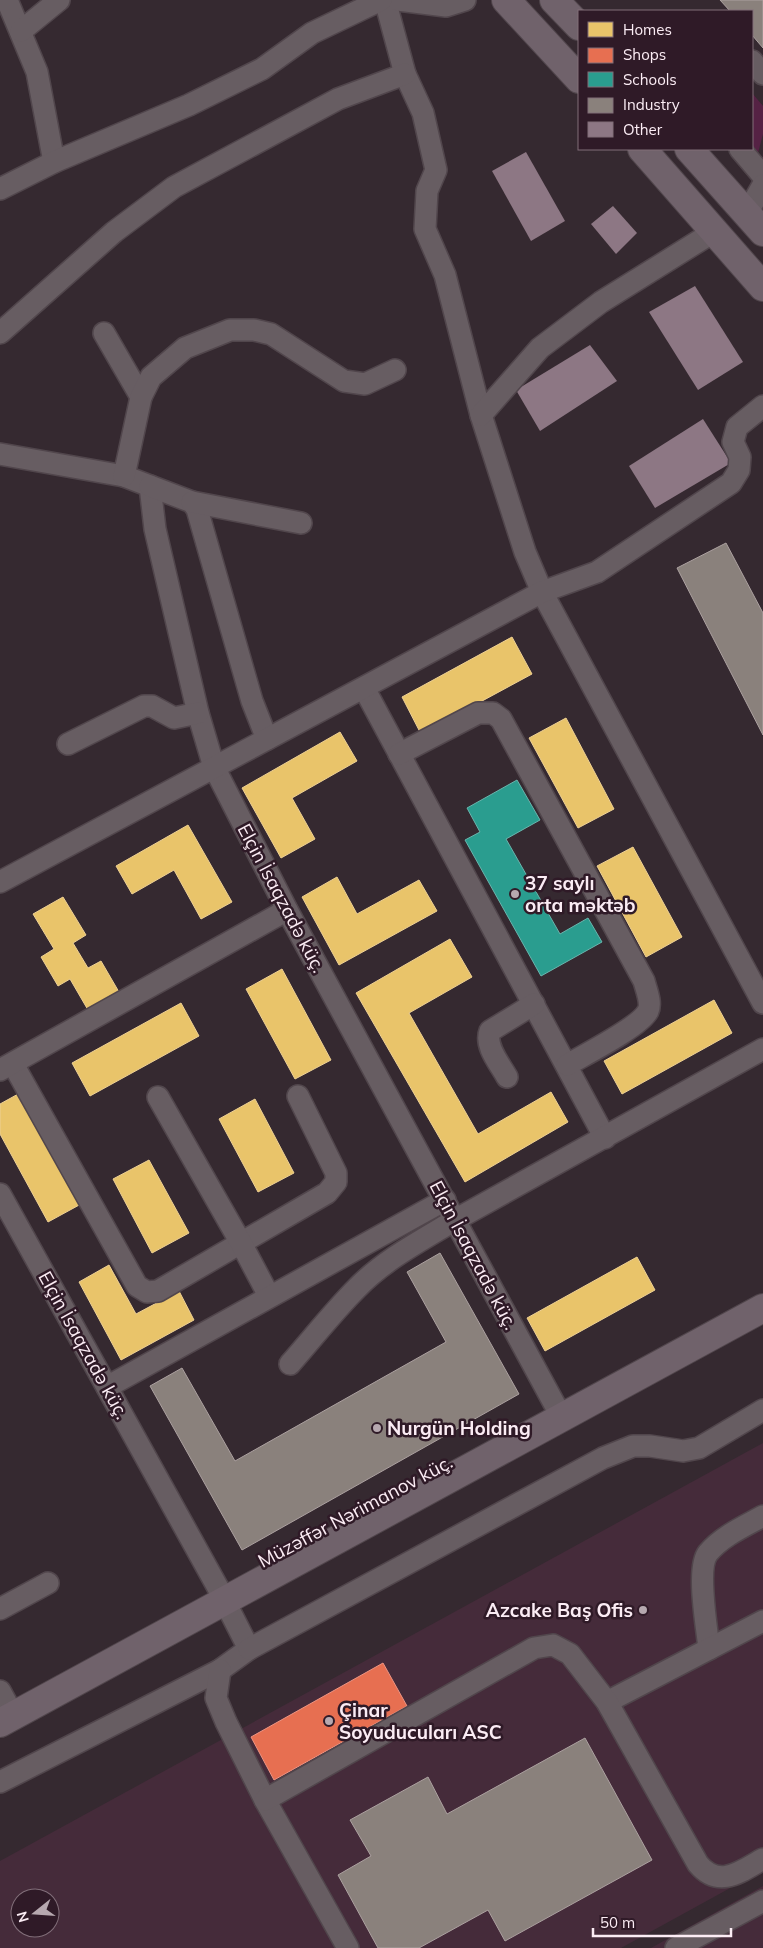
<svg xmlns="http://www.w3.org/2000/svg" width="763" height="1948" viewBox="0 0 763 1948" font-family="Mulish,sans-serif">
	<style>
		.built { fill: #452b3a; fill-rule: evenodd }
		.green { fill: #524 }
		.homes { fill: #e9c46a; stroke: #eed093 }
		.shops { fill: #e76f51; stroke: #ed9482 }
		.schools { fill: #2a9d8f; stroke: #69b5ad }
		.industry { fill: #8a817c; stroke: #aca1a0 }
		.building { fill: #8d7784 }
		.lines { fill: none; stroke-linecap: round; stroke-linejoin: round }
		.minor-casing { stroke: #51464c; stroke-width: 24 }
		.major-casing { stroke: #51464c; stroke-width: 30 }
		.minor { stroke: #675d62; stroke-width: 21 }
		.major { stroke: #70626b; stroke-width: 28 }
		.poi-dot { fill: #b6a8af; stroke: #2f1a27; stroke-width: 2 }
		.labels { text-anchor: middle; stroke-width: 5; stroke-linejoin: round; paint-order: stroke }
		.poi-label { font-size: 19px; font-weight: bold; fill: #fbecf4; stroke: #2f1a27; text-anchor: start }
		.street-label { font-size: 19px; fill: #fbecf4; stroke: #2f1a27 }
	</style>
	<rect width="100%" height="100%" fill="#352930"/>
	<g class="built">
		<path d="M763,1443V1870L621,1948H0V1861ZM20,1898H50V1928H20Z"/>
		<polygon points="763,1886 763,1948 651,1948"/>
	</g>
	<polygon class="green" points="752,93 763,106 763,134 758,153 752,145"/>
	<g class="homes">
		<polygon points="512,637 532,674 421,734 402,697"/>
		<polygon points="566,718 614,809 578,828 529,738"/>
		<polygon points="340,732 357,761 292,798 315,839 281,858 242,788"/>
		<polygon points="188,825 232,902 201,919 174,870 132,894 116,866"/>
		<polygon points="633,847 682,937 646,957 597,866"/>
		<polygon points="337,877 357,914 419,880 437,911 339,965 302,897"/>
		<polygon points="63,897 86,935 73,943 88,968 101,961 119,992 88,1010 70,979 58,986 41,957 54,949 33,914"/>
		<polygon points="450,939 472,977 409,1013 478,1134 551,1092 568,1122 465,1182 356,993"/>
		<polygon points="282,969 331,1060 295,1079 246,989"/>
		<polygon points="714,1000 732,1033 622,1094 604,1061"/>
		<polygon points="181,1003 199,1036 90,1096 72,1063"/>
		<polygon points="20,1093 81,1204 48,1222 0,1134 0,1104"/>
		<polygon points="255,1099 294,1173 258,1192 219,1119"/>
		<polygon points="149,1160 189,1233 152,1253 113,1179"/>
		<polygon points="637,1257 655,1290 545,1351 527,1318"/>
		<polygon points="109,1265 136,1314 179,1291 194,1320 121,1360 79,1282"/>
	</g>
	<polygon class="shops" points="383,1663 407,1706 274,1780 251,1737"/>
	<polygon class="schools" points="517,780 540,820 506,839 560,934 588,918 602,942 541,976 465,840 480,832 467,808"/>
	<g class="industry">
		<polygon points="720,0 763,0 763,48 752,35 752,11 730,11"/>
		<polygon points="726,543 763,613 763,735 677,568"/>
		<polygon points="440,1253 519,1394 242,1550 150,1386 182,1368 235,1461 446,1342 407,1272"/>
		<polygon points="585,1738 652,1860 505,1941 488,1910 419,1948 378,1948 338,1875 371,1856 350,1820 428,1777 447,1814"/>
	</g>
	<g class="building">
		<polygon points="526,152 565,221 531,241 492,171"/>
		<polygon points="613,206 637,233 616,254 591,224"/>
		<polygon points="695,286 743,362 698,390 649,312"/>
		<polygon points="590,345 617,381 540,431 516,390"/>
		<polygon points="703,419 731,463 655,508 629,466"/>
	</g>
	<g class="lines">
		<defs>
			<g id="minor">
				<polyline points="7,0 37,72 54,162"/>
				<polyline points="385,0 405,74 423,113 436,170 427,191 425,229 445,275 481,415 525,552 542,592 763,1003"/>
				<polyline points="398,0 446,6 465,0"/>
				<polyline points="21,31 59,0"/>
				<polyline points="752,61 763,74"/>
				<polyline points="740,149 763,176"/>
				<polyline points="0,189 54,162 189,105 262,69 312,33 381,0"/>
				<polyline points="747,213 763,185"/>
				<polyline points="0,333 114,232 174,187 338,99 405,74"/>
				<polyline points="104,333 141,397"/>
				<polyline points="481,415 540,348 601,302 715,231"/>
				<polyline points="0,454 124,476 150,486 155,529 198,713 214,767 287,910 562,1418"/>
				<polyline points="124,476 141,397 151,377 185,348 230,330 254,330 271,334 344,381 365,384 395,370"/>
				<polyline points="150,486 192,502 197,509 252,701 267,739"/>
				<polyline points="192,502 301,523"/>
				<polyline points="364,688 605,1138"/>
				<polyline points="68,744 144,706 152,706 174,718 198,713"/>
				<path d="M399,754L478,713H493L501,719L644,981C646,989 652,1003 648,1011C640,1027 584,1055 567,1065"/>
				<polyline points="0,882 542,592 597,572 731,483 739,470 740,457 733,442 737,427 763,406"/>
				<polyline points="13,1064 137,1286 147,1292 158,1291 327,1193 336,1182 336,1173 298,1096"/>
				<polyline points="0,1070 287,910"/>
				<path d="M507,1077C500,1064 484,1046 490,1031L534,1004"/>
				<polyline points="158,1097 241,1243 269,1296"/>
				<polyline points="0,1194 217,1586 249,1649 220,1670 0,1782"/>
				<path d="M290,1364C312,1339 333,1312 357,1288C384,1260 422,1240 455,1220L763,1049"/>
				<polyline points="107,1387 445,1200"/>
				<polyline points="0,1609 48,1583"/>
				<polyline points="249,1649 603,1458 633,1446 650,1446 683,1451 699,1448 763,1410"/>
				<path d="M709,1649C707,1628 696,1568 708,1553C722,1536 745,1526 763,1516"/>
				<polyline points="220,1670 216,1698 226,1722 265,1800 348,1948"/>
				<polyline points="0,1691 6,1702"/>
				<polyline points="607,1702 763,1621"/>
				<path d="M265,1800L534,1648L553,1645L570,1654L607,1702L698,1864C719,1889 740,1872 763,1859"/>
				<polyline points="676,1948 763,1901"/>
			</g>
			<g id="major">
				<polyline points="506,0 579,79"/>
				<polyline points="554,0 579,26"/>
				<polyline points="642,149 763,287"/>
				<polyline points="689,149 763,232"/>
				<polyline points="0,1723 763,1308"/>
			</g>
		</defs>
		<use href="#minor" class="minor-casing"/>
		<use href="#major" class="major-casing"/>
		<use href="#minor" class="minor"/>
		<use href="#major" class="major"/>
	</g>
	<g class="poi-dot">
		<circle cx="515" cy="894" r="5"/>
		<circle cx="377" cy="1428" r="5"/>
		<circle cx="643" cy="1610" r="5"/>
		<circle cx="329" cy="1721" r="5"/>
	</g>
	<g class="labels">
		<g class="poi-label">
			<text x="525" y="890">37 saylı<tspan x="525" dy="22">orta məktəb</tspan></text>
			<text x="387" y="1435">Nurgün Holding</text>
			<text x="633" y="1617" text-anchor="end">Azcake Baş Ofis</text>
			<text x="339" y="1717">Çinar<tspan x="339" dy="22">Soyuducuları ASC</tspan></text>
		</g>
		<g class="street-label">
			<text transform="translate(282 898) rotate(62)" y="7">Elçin İsaqzadə küç.</text>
			<text transform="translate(474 1255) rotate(62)" y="7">Elçin İsaqzadə küç.</text>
			<text transform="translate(84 1345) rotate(61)" y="7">Elçin İsaqzadə küç.</text>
			<text transform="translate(355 1511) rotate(-28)" y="7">Müzəffər Nərimanov küç.</text>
		</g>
	</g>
	<rect x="578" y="10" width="175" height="140" fill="#2f1a27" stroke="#816e79"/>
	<rect x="588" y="22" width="25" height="15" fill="#e9c46a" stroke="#816e79"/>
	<text x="623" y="35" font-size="15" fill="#fbecf4">Homes</text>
	<rect x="588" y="48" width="25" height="15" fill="#e76f51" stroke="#816e79"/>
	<text x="623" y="60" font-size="15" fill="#fbecf4">Shops</text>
	<rect x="588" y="72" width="25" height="15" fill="#2a9d8f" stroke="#816e79"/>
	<text x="623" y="85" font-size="15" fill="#fbecf4">Schools</text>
	<rect x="588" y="98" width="25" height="15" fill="#8a817c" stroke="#816e79"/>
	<text x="623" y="110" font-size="15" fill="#fbecf4">Industry</text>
	<rect x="588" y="122" width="25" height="15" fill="#8d7784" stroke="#816e79"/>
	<text x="623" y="135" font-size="15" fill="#fbecf4">Other</text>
	<g transform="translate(35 1913) rotate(253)"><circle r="24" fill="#2f1a27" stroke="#816e79"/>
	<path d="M0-4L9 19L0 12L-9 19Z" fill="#b6a8af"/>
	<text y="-8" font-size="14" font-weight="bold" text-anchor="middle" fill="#fbecf4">N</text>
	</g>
	<path d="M593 1928v8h138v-8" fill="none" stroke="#fbecf4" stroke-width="2.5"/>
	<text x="600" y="1928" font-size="15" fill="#fbecf4" stroke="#2f1a27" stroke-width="4" paint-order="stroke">50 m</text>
</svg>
